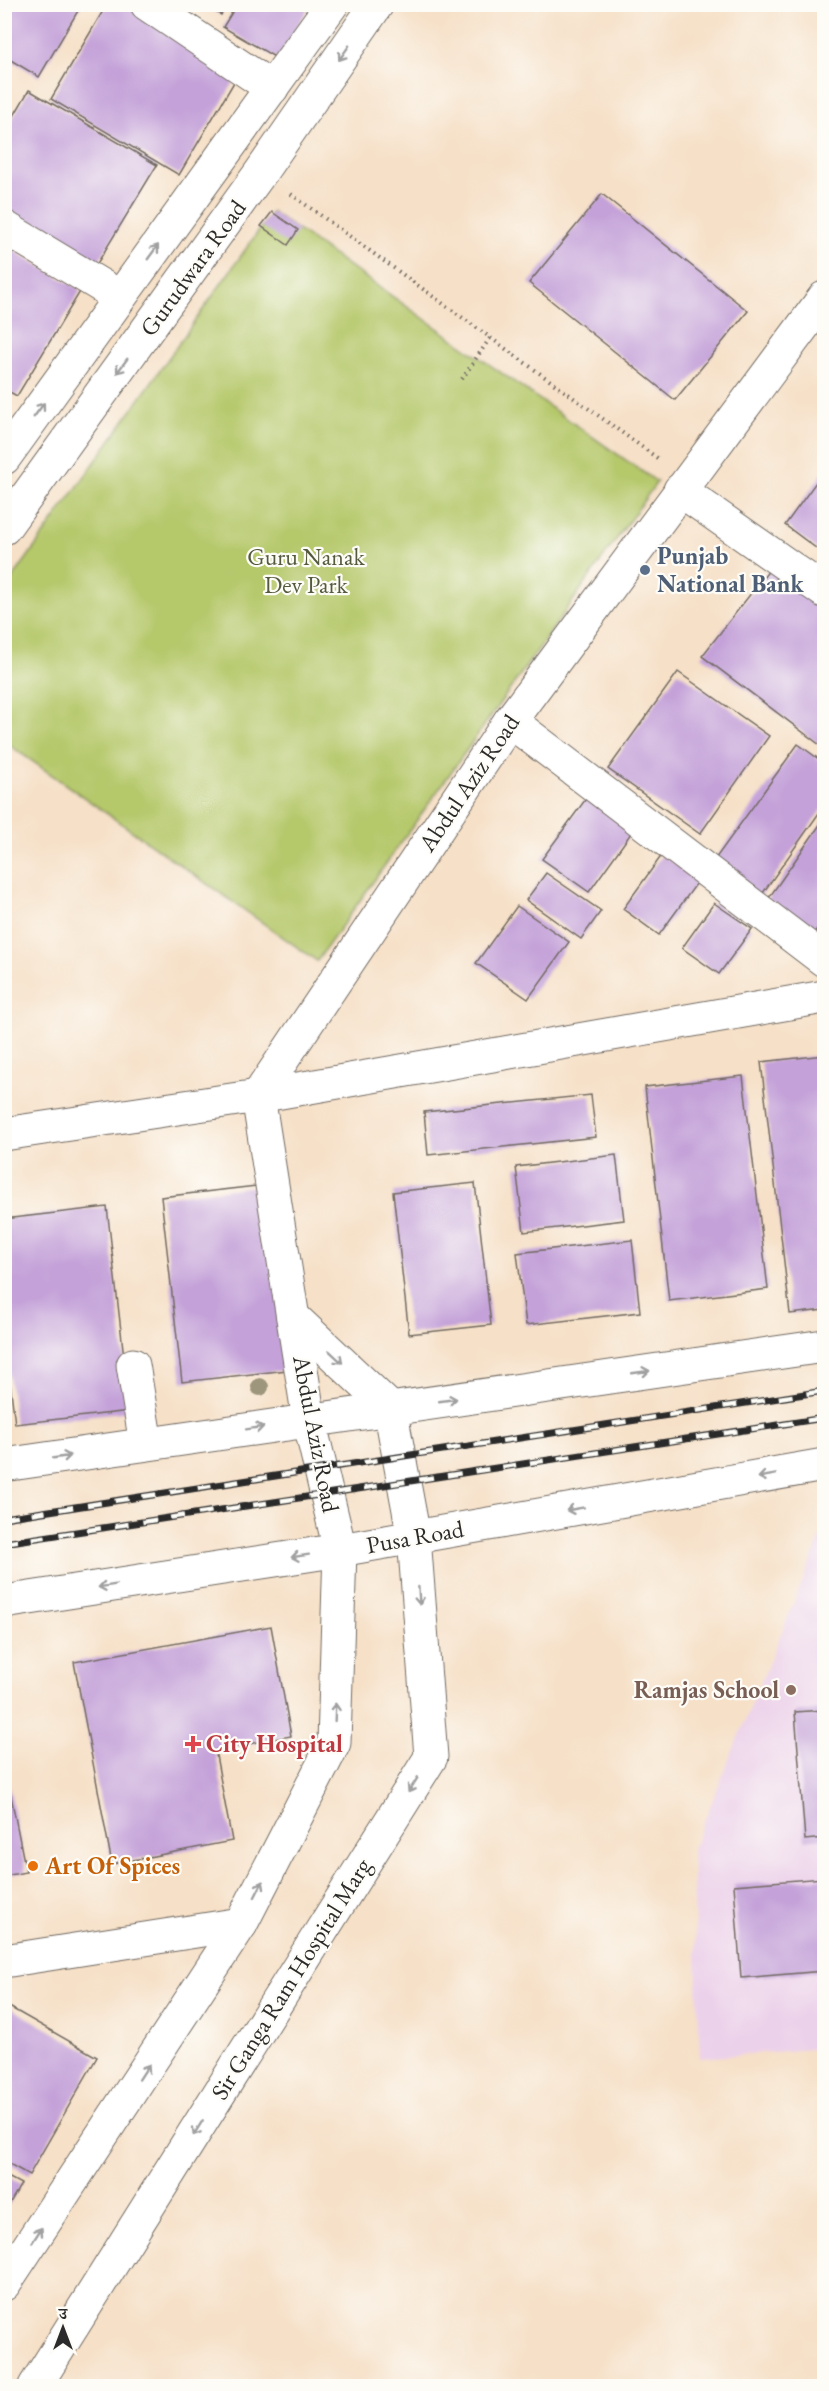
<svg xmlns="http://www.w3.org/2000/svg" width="829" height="2391" viewBox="0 0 829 2391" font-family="'EB Garamond','Noto Serif Devanagari',serif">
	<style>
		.built { fill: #ecd1ea }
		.green { fill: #b5c86b; stroke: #707a4b; stroke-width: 1.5 }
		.building { fill: #c4a2d9 }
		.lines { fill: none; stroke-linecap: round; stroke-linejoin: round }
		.minor-casing { stroke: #726a62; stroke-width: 35 }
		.major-casing { stroke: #726a62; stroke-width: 35 }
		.path { stroke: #726a62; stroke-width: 4; stroke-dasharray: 1.5 4.5; stroke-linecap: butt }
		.minor { stroke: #fff; stroke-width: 33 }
		.major { stroke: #fff; stroke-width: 33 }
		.rail-casing { stroke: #2b2b2b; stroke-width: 7 }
		.rail { stroke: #fdfcf7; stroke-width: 4.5; stroke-dasharray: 14; stroke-linecap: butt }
		.tree { fill: #9d967c }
		.oneway { stroke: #a0a0a0 }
		.service-dot { fill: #5c6f8a; stroke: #fdfcf7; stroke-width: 2 }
		.education-dot { fill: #8d6e63; stroke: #fdfcf7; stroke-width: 2 }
		.health-dot { fill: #e0444e; stroke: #fdfcf7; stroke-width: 2 }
		.food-dot { fill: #e8710a; stroke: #fdfcf7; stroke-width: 2 }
		.labels { text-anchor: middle; stroke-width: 4.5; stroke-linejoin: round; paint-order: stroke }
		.street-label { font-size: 24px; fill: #2b2b2b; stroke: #fdfcf7 }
		.service-label { font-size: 24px; font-weight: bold; fill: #4e5e75; stroke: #fdfcf7; text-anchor: start }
		.park-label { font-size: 24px; fill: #545a3e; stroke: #fdfcf7 }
		.education-label { font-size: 24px; font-weight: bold; fill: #785e54; stroke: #fdfcf7; text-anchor: end }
		.health-label { font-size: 24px; font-weight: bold; fill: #be3a42; stroke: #fdfcf7; text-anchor: start }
		.food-label { font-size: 24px; font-weight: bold; fill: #c56008; stroke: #fdfcf7; text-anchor: start }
	</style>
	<rect width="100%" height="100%" fill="#fdfcf7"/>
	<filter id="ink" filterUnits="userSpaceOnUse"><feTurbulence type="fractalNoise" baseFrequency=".0167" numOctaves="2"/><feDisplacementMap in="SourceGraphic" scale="12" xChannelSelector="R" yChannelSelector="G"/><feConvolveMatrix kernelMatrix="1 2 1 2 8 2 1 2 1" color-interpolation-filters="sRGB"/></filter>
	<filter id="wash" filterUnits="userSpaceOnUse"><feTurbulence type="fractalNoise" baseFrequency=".008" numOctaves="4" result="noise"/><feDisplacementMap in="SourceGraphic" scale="24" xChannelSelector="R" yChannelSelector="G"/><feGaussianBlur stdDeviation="1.35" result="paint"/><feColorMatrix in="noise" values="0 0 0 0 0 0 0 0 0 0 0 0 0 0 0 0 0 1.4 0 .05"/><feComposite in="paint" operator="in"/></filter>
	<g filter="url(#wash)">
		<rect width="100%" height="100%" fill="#f6e0c7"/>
		<polygon class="built" points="824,1529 824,2048 700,2058 692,1850"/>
		<polygon class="green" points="272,212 657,482 317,961 5,742 5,589"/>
		<g id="blocks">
			<g class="building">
				<polygon points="4,4 82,4 39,77 4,56"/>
				<polygon points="107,4 124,4 240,72 179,175 51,99"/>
				<polygon points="237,4 311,4 278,59 223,27"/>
				<polygon points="203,5 227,5 221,15"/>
				<polygon points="29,90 157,165 95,267 5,213 5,131"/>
				<polygon points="602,194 748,311 675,400 529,283"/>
				<polygon points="272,212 298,230 288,245 261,226"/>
				<polygon points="4,245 81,290 17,396 4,389"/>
				<polygon points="824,471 824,554 785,525"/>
				<polygon points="770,569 824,607 824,748 702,656"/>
				<polygon points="678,672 769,736 700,834 608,769"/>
				<polygon points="798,744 824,763 824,806 758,900 710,866"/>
				<polygon points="588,796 634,829 589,892 542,859"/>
				<polygon points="824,819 824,918 815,932 768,899"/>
				<polygon points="662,855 699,880 659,935 623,909"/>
				<polygon points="546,873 601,911 581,939 526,900"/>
				<polygon points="714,903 752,929 719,974 682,948"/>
				<polygon points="517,906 569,942 528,999 476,963"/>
				<polygon points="824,1055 824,1310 790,1314 761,1062"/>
				<polygon points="743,1076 768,1289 669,1301 645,1087"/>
				<polygon points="591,1095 596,1137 428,1155 424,1112"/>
				<polygon points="616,1155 624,1220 524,1232 516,1167"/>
				<polygon points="475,1183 491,1325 409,1334 393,1192"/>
				<polygon points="266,1185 287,1370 182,1382 161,1197"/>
				<polygon points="107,1207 130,1411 15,1424 4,1332 4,1219"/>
				<polygon points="632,1240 640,1312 526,1325 517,1253"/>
				<polygon points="271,1626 291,1736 215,1750 232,1841 112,1864 74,1662"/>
				<polygon points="824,1710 824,1838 805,1840 795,1712"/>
				<polygon points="4,1761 26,1872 4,1876"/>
				<polygon points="824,1878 824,1971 741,1978 734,1885"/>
				<polygon points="4,2004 97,2057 29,2175 4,2161"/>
				<polygon points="4,2175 21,2184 4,2213"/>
			</g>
		</g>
	</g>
	<g filter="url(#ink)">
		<use href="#blocks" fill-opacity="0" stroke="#726a62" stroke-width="1.5"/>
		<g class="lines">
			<defs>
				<g id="minor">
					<polyline points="147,4 272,88"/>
					<polyline points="4,227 120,297"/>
					<polyline points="4,458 332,4"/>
					<polyline points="680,490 824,591"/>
					<polyline points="4,528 261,172 377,4"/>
					<polyline points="510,721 824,960"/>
					<polyline points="4,1134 258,1096 824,997"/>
					<polyline points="133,1365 146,1444"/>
					<polyline points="4,1961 241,1924"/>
					<polyline points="4,2284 241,1924 334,1743 340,1550 309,1420 258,1096 510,721 824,298"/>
					<polyline points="35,2386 431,1757 414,1537 390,1408 293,1317"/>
				</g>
				<g id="major">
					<polyline points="4,1465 824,1346"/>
					<polyline points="4,1602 340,1550 824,1465"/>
				</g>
			</defs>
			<use href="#minor" class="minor-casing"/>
			<use href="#major" class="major-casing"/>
			<g class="path">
				<polyline points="291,194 660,460"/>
				<polyline points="462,379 490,338"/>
			</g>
			<use href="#minor" class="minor"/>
			<use href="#major" class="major"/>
			<defs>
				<g id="rail">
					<polyline points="4,1518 824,1391"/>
					<polyline points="4,1543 824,1418"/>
				</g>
			</defs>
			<use href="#rail" class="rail-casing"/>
			<use href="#rail" class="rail"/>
		</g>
		<circle class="tree" cx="260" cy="1387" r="9"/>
		<defs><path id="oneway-shaft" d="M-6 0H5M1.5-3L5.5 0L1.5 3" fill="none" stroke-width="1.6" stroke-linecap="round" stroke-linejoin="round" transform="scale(1.5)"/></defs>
		<g class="oneway">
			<use href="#oneway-shaft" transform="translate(344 53) rotate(125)"/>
			<use href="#oneway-shaft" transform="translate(153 252) rotate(-54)"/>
			<use href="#oneway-shaft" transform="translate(122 366) rotate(126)"/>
			<use href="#oneway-shaft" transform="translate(39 410) rotate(-54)"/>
			<use href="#oneway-shaft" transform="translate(336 1357) rotate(43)"/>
			<use href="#oneway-shaft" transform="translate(641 1372) rotate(-8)"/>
			<use href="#oneway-shaft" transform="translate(448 1400) rotate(-8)"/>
			<use href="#oneway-shaft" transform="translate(255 1428) rotate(-9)"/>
			<use href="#oneway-shaft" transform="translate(62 1457) rotate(-8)"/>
			<use href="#oneway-shaft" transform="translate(767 1476) rotate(170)"/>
			<use href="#oneway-shaft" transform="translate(575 1509) rotate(170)"/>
			<use href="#oneway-shaft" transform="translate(300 1556) rotate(171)"/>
			<use href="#oneway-shaft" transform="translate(107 1586) rotate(171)"/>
			<use href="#oneway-shaft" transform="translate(419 1596) rotate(86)"/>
			<use href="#oneway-shaft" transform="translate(335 1712) rotate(-88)"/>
			<use href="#oneway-shaft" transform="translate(413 1785) rotate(122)"/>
			<use href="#oneway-shaft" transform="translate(259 1889) rotate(-63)"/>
			<use href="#oneway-shaft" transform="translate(144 2072) rotate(-57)"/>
			<use href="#oneway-shaft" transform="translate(198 2128) rotate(122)"/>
			<use href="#oneway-shaft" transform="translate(37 2235) rotate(-57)"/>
		</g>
	</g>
	<circle class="service-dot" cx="645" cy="570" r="6"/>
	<circle class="education-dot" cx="791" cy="1690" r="6"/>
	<path class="health-dot" d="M190 1735h6v6h6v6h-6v6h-6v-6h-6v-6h6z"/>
	<circle class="food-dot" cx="33" cy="1866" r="6"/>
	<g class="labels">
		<g class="street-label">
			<text transform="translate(193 268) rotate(-54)" y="8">Gurudwara Road</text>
			<text transform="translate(469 783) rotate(-56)" y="8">Abdul Aziz Road</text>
			<text transform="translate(316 1434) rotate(79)" y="8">Abdul Aziz Road</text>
			<text transform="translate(415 1537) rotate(-10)" y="8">Pusa Road</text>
			<text transform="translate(291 1979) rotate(-58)" y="8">Sir Ganga Ram Hospital Marg</text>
		</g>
		<g class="service-label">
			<text x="657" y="564">Punjab<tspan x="657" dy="28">National Bank</tspan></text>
		</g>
		<g class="park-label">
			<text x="306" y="565">Guru Nanak<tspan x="306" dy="28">Dev Park</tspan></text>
		</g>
		<g class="education-label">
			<text x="779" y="1698">Ramjas School</text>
		</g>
		<g class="health-label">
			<text x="206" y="1752">City Hospital</text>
		</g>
		<g class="food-label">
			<text x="45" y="1874">Art Of Spices</text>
		</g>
	</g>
	<rect width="829" height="2391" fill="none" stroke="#fdfcf7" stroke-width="24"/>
	<g transform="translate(63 2328)" stroke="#fdfcf7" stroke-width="4.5" paint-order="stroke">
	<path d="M0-4.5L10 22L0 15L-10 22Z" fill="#2b2b2b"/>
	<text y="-9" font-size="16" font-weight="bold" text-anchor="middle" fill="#2b2b2b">उ</text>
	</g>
</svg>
